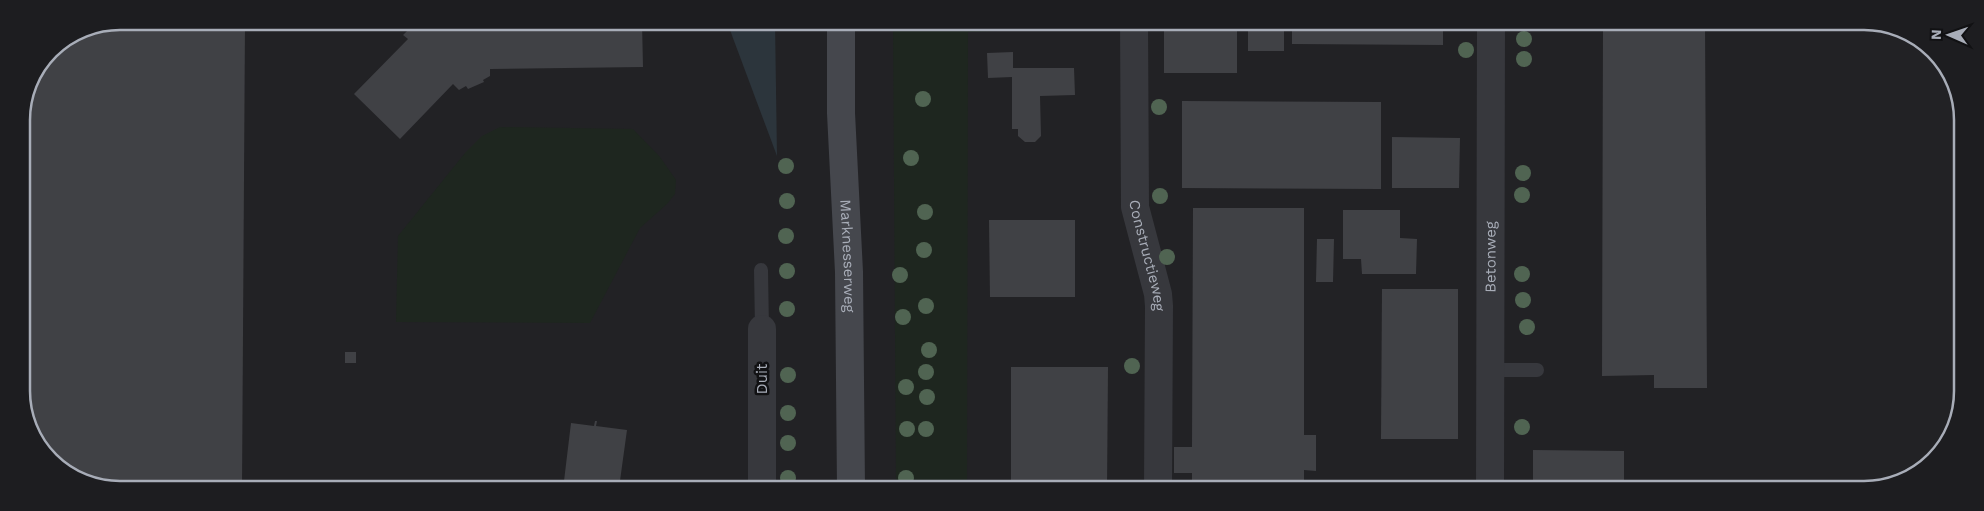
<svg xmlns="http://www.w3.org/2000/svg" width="1984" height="511" viewBox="0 0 1984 511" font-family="'Work Sans',sans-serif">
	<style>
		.built { fill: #222225 }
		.green { fill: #1e261f }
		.water { fill: #2c353c }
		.building { fill: #404145 }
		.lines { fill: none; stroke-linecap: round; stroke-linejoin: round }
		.lane { stroke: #37383d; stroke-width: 14 }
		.street { stroke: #37383d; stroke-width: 28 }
		.secondary { stroke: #45474d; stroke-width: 28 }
		.tree { fill: #506452 }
		.labels { text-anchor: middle; stroke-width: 5; stroke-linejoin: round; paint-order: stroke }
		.street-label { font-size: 15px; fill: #a8adb8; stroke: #111113 }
		.rim { fill: none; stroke: #a8adb8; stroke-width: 2.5 }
	</style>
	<rect width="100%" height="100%" fill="#161618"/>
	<polygon class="built" points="120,21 1883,23 1934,50 1961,101 1961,410 1929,465 1870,490 101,488 50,50 83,29"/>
	<g class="green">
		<polygon points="893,22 1026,22 1026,30 968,32 967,489 896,489"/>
		<polygon points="500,127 633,129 660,157 676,180 675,194 667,204 640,228 590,323 396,322 398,236 465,153 482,136"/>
	</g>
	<polygon class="water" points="727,22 775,22 777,156"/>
	<g class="building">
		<polygon points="120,21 245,21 242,488 101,488 50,461 23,410 21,114 31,77 50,50 83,29"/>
		<polygon points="416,22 642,22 643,67 490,69 490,76 483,80 484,82 468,89 466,86 459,90 453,84 400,139 354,94 408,39 403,35"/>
		<rect x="1248" y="23" width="36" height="28"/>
		<polygon points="1292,23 1443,23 1443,45 1292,44"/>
		<polygon points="1603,23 1705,23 1707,388 1654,388 1654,375 1602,376"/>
		<polygon points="1164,27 1237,28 1237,73 1164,73"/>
		<polygon points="1013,52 1013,68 1074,68 1075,95 1040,96 1041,136 1035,142 1025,142 1018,136 1018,129 1012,129 1012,77 988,78 987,53"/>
		<polygon points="1182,101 1381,102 1381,189 1182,188"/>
		<polygon points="1392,137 1460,138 1459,188 1392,188"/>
		<polygon points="1193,208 1304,208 1304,435 1316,435 1316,471 1304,470 1304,489 1192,489 1192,473 1174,473 1174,447 1192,447"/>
		<polygon points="1343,210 1400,210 1400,238 1417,239 1416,274 1362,274 1361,259 1343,259"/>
		<polygon points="989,220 1075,220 1075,297 990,297"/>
		<polygon points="1317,239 1334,239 1333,282 1316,282"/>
		<polygon points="1382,289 1458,289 1458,439 1381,439"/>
		<rect x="345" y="352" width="11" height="11"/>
		<polygon points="1011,367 1108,367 1107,489 1011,489"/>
		<polygon points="595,421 597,421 596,426 627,430 619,488 465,488 465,480 564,481 571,423 594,426"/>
		<polygon points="1533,450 1624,451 1624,489 1533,489"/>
	</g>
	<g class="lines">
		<g class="lane">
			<polyline points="761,270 762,329"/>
			<polyline points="1490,370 1537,370"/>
			<polyline points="1679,489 1876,487"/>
		</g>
		<g class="street">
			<path id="s1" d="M1134,22L1135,207L1158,294L1159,306L1158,489"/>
			<polyline points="762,329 762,488"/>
			<path id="s2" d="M1490,489L1491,23"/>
		</g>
		<path class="secondary" id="s3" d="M841,22V113L849,272L851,489"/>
	</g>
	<g class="tree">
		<circle cx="1524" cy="39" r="8"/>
		<circle cx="1466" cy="50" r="8"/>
		<circle cx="1524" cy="59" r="8"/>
		<circle cx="923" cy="99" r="8"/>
		<circle cx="1159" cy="107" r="8"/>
		<circle cx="911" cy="158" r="8"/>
		<circle cx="786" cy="166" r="8"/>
		<circle cx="1523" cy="173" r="8"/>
		<circle cx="1522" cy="195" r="8"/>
		<circle cx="1160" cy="196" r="8"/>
		<circle cx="787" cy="201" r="8"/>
		<circle cx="925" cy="212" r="8"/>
		<circle cx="786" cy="236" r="8"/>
		<circle cx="924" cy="250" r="8"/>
		<circle cx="1167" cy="257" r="8"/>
		<circle cx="787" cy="271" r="8"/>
		<circle cx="1522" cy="274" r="8"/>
		<circle cx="900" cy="275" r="8"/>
		<circle cx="1523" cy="300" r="8"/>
		<circle cx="926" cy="306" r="8"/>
		<circle cx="787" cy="309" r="8"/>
		<circle cx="903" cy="317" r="8"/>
		<circle cx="1527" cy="327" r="8"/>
		<circle cx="929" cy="350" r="8"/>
		<circle cx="1132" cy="366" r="8"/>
		<circle cx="926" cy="372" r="8"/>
		<circle cx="788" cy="375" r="8"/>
		<circle cx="906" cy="387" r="8"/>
		<circle cx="927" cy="397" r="8"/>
		<circle cx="788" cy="413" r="8"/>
		<circle cx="1522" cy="427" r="8"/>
		<circle cx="907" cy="429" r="8"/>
		<circle cx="926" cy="429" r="8"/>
		<circle cx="788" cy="443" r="8"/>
		<circle cx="788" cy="478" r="8"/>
		<circle cx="906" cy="478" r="8"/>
	</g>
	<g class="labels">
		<g class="street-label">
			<text dy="5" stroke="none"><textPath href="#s3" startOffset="234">Marknesserweg</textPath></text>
			<text dy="5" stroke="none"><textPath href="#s1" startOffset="235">Constructieweg</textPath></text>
			<text dy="5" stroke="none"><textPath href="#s2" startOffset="232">Betonweg</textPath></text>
			<text transform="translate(762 379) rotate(-90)" y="5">Duit</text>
		</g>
	</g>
	<path d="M0 0H1984V511H0ZM120 30H1864A90 90 0 0 1 1954 120V391A90 90 0 0 1 1864 481H120A90 90 0 0 1 30 391V120A90 90 0 0 1 120 30Z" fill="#1d1d20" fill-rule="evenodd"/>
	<path class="rim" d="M120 30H1864A90 90 0 0 1 1954 120V391A90 90 0 0 1 1864 481H120A90 90 0 0 1 30 391V120A90 90 0 0 1 120 30Z"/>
	<g transform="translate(1949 35) rotate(272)" stroke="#111113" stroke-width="4" paint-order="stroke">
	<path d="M0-4L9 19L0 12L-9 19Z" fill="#a8adb8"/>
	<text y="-8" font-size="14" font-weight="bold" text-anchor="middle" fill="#a8adb8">N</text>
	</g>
</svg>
